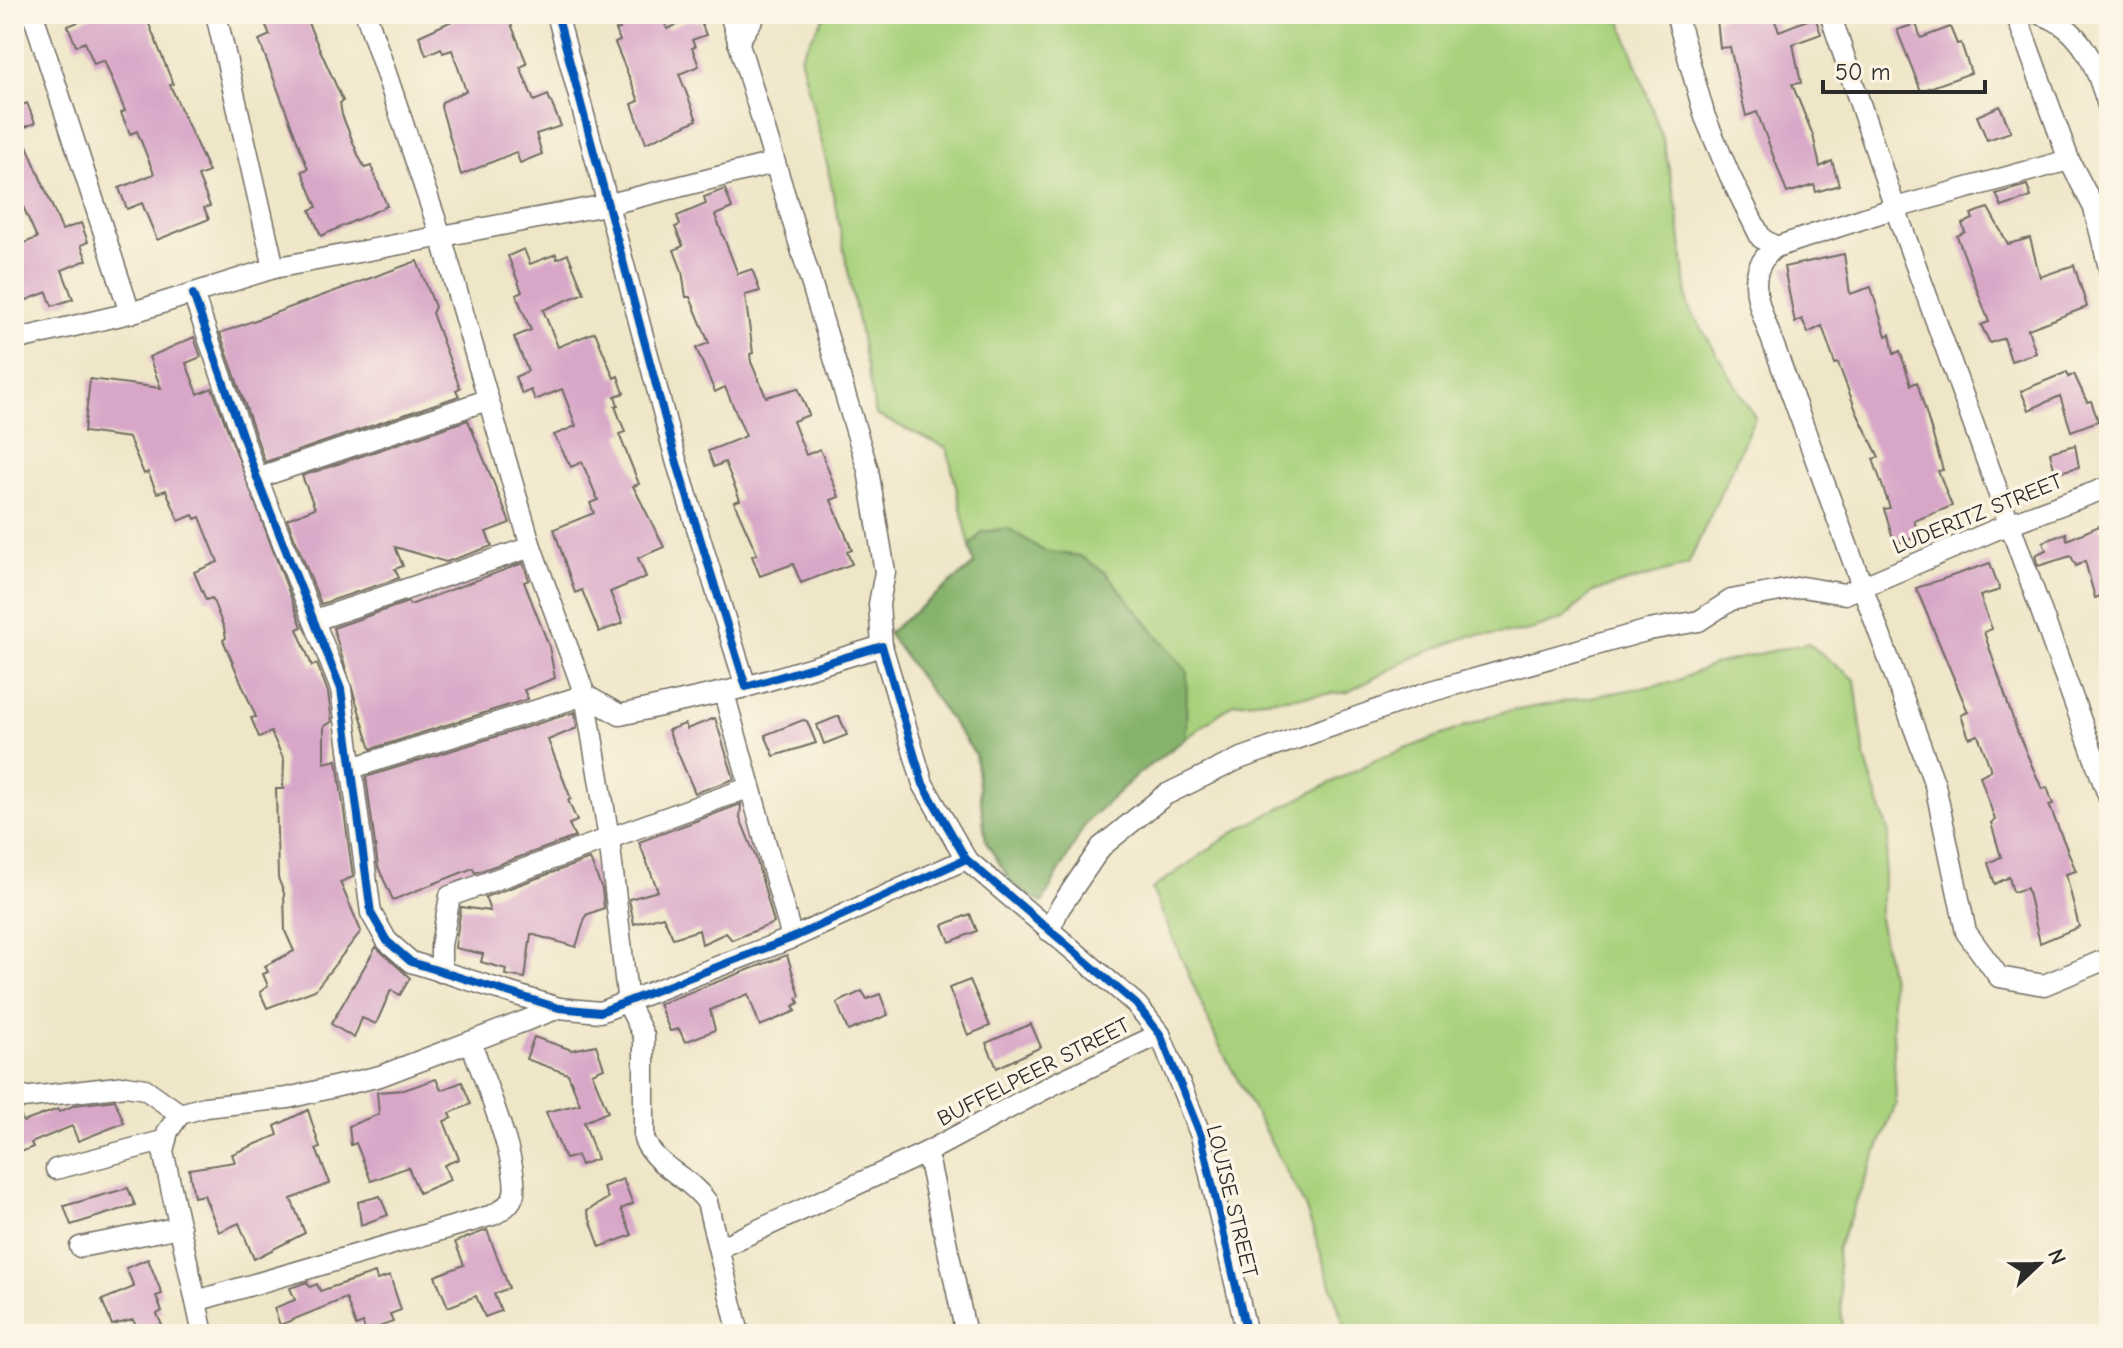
<svg xmlns="http://www.w3.org/2000/svg" width="2123" height="1348" viewBox="0 0 2123 1348" font-family="'Comic Neue',sans-serif">
	<style>
		.green { fill: #a9d17d; stroke: #6a7e54; stroke-width: 2 }
		.forest { fill: #86b36c; stroke: #586f4c; stroke-width: 2 }
		.building { fill: #d8a7c8 }
		.lines { fill: none; stroke-linecap: round; stroke-linejoin: round }
		.minor-casing { stroke: #706c62; stroke-width: 23 }
		.minor { stroke: #fff; stroke-width: 20 }
		.cycleway-casing { stroke: #fcf5e5; stroke-width: 13 }
		.cycleway { stroke: #0057b8; stroke-width: 8 }
		.labels { text-anchor: middle; stroke-width: 7; stroke-linejoin: round; paint-order: stroke }
		.street-label { font-size: 22px; fill: #2b2b2b; stroke: #fcf5e5 }
	</style>
	<rect width="100%" height="100%" fill="#fcf5e5"/>
	<filter id="ink" filterUnits="userSpaceOnUse"><feTurbulence type="fractalNoise" baseFrequency=".0125" numOctaves="2"/><feDisplacementMap in="SourceGraphic" scale="16" xChannelSelector="R" yChannelSelector="G"/><feConvolveMatrix kernelMatrix="1 2 1 2 8 2 1 2 1" color-interpolation-filters="sRGB"/></filter>
	<filter id="wash" filterUnits="userSpaceOnUse"><feTurbulence type="fractalNoise" baseFrequency=".006" numOctaves="4" result="noise"/><feDisplacementMap in="SourceGraphic" scale="32" xChannelSelector="R" yChannelSelector="G"/><feGaussianBlur stdDeviation="1.8" result="paint"/><feColorMatrix in="noise" values="0 0 0 0 0 0 0 0 0 0 0 0 0 0 0 0 0 1.4 0 .05"/><feComposite in="paint" operator="in"/></filter>
	<g filter="url(#wash)">
		<rect width="100%" height="100%" fill="#efe6c8"/>
		<g class="green">
			<polygon points="826,14 1619,14 1663,140 1678,213 1688,306 1755,417 1688,565 1593,592 1563,619 1525,632 1469,636 1414,657 1348,692 1234,703 1138,774 1087,821 1042,903 1013,885 986,842 975,754 888,633 974,564 947,448 876,415 828,168 800,56"/>
			<polygon points="1808,643 1855,680 1865,758 1889,834 1879,918 1891,980 1896,1104 1837,1249 1843,1334 1347,1334 1305,1206 1218,1043 1152,889 1237,830 1376,760 1500,713 1674,682 1714,664"/>
		</g>
		<polygon class="forest" points="1008,528 1044,551 1080,556 1106,573 1187,671 1186,738 1138,774 1087,821 1042,903 1013,885 986,842 975,754 888,633 974,565 970,546 982,532"/>
		<g id="blocks">
			<g class="building">
				<polygon points="98,14 145,14 173,84 170,85 209,172 198,176 210,206 204,208 209,219 157,240 142,203 127,209 119,188 154,174 137,131 130,134 121,113 125,111 104,60 94,64 85,42 76,46 68,26"/>
				<polygon points="261,14 304,14 343,101 340,103 342,115 359,157 365,168 371,166 387,206 321,236 310,210 317,207 302,171 308,169 259,40 270,35"/>
				<polygon points="467,14 507,14 527,64 520,67 534,101 548,95 561,126 536,134 542,154 520,163 516,152 461,175 441,107 442,102 466,91 452,50 443,53 441,48 426,55 419,36"/>
				<polygon points="614,14 661,14 667,29 693,18 695,22 700,20 706,35 692,40 695,47 692,48 699,66 679,74 697,120 646,143 632,104 639,101 615,43 620,41 616,30 620,29"/>
				<polygon points="1734,14 1772,14 1779,31 1815,17 1821,34 1793,44 1801,83 1792,84 1813,135 1820,167 1832,161 1839,185 1816,192 1814,185 1787,193 1757,112 1746,116 1730,47 1720,48 1717,19"/>
				<polygon points="1916,24 1921,38 1950,27 1957,44 1961,43 1971,73 1921,91 1897,30"/>
				<polygon points="27,103 35,123 20,129 62,230 81,223 88,242 81,245 87,260 62,270 73,299 52,306 47,292 14,305 14,247 37,238 22,204 14,207 14,109"/>
				<polygon points="2000,106 2011,132 1987,140 1977,116"/>
				<polygon points="2027,185 2031,197 2002,207 1996,194"/>
				<polygon points="725,189 732,208 715,215 738,274 752,269 760,291 745,295 753,353 750,354 751,362 766,397 798,388 809,415 793,421 806,455 820,449 839,497 831,500 852,550 847,552 852,564 801,583 793,564 760,576 752,556 757,554 734,502 740,500 725,462 714,467 708,451 746,436 725,387 715,392 696,348 709,343 690,297 686,297 682,271 674,250 683,246 675,227 680,225 677,216 706,204 704,197"/>
				<polygon points="1988,208 2008,244 2030,238 2040,277 2074,265 2087,307 2028,329 2036,353 2011,361 2004,338 1990,343 1981,325 1989,322 1957,236 1965,232 1962,224 1973,219 1971,214"/>
				<polygon points="524,249 530,264 556,254 557,259 568,254 584,293 543,310 558,347 595,332 614,378 618,376 624,393 615,396 618,405 615,406 625,432 619,434 639,484 633,486 664,547 638,558 646,577 610,592 623,623 599,632 582,590 575,593 554,529 594,513 590,503 598,500 582,462 571,467 554,435 576,426 562,389 535,400 531,390 522,394 515,377 528,371 514,337 531,330 516,295 522,292 508,256"/>
				<polygon points="1844,254 1850,294 1871,287 1886,336 1890,334 1894,354 1900,351 1911,385 1917,382 1943,470 1938,471 1952,506 1914,521 1920,536 1895,544 1884,509 1890,508 1873,459 1879,457 1857,413 1838,363 1835,364 1822,326 1808,333 1802,319 1795,323 1784,267"/>
				<polygon points="417,261 435,307 432,313 460,388 456,390 459,396 265,462 220,333"/>
				<polygon points="194,337 201,357 186,363 198,394 212,388 302,627 297,629 312,666 317,664 328,692 332,722 324,726 324,763 337,760 353,877 340,882 361,931 315,990 267,1008 260,992 268,986 263,974 268,972 265,966 294,951 285,931 284,893 278,878 276,789 283,789 284,760 271,732 259,737 251,718 256,717 223,640 226,638 224,628 212,598 206,600 194,572 218,562 200,517 195,519 193,515 179,521 166,490 157,493 148,472 144,474 129,438 84,432 90,379 161,388 149,357"/>
				<polygon points="2067,372 2069,377 2074,374 2087,402 2091,401 2098,421 2071,431 2060,396 2029,410 2021,391"/>
				<polygon points="468,420 510,523 486,532 492,546 446,562 395,547 403,566 395,569 399,578 321,604 287,519 315,508 302,476"/>
				<polygon points="2075,445 2079,467 2055,473 2050,452"/>
				<polygon points="2099,526 2101,531 2109,528 2109,593 2095,598 2085,561 2076,566 2071,556 2038,566 2035,555 2046,550 2043,542 2066,533 2067,540"/>
				<polygon points="523,563 529,580 524,582 549,646 555,678 524,690 528,699 371,749 333,628 408,602 410,605"/>
				<polygon points="1990,563 2000,590 1980,596 1992,629 1984,632 2017,731 2042,789 2047,787 2053,804 2049,805 2076,871 2066,874 2079,927 2040,943 2027,888 2013,892 2009,877 1995,884 1988,863 2001,857 1991,823 1995,820 1980,776 1991,770 1978,735 1969,738 1961,715 1968,712 1916,588"/>
				<polygon points="575,712 577,728 548,740 571,799 568,800 577,821 569,824 575,837 475,873 473,868 393,900 378,867 366,777"/>
				<polygon points="839,716 847,735 824,744 817,725"/>
				<polygon points="715,718 734,779 695,793 668,730 685,724 687,729"/>
				<polygon points="803,720 807,721 816,743 774,756 765,735"/>
				<polygon points="741,804 740,818 756,858 774,923 732,940 726,933 702,944 699,930 673,938 663,916 634,924 629,899 658,891 639,842"/>
				<polygon points="590,859 602,889 604,908 586,915 576,947 531,934 525,978 505,975 506,969 481,962 483,954 455,948 461,907 490,911 485,897"/>
				<polygon points="970,914 977,931 950,942 943,925"/>
				<polygon points="376,947 410,978 400,995 391,990 376,1024 362,1018 354,1038 331,1024"/>
				<polygon points="787,955 800,996 797,998 799,1003 793,1006 796,1011 760,1026 748,994 710,1010 715,1030 685,1042 679,1029 670,1031 659,1004"/>
				<polygon points="970,980 990,1026 968,1035 949,988"/>
				<polygon points="862,991 867,999 880,994 888,1015 848,1031 837,1003"/>
				<polygon points="1031,1024 1041,1047 997,1068 986,1043"/>
				<polygon points="534,1037 572,1050 596,1045 604,1068 592,1073 608,1112 584,1122 597,1159 581,1165 577,1156 565,1159 546,1112 580,1104 568,1074 526,1059"/>
				<polygon points="436,1079 441,1090 462,1082 471,1104 450,1113 452,1118 444,1121 459,1159 444,1165 450,1180 419,1193 408,1167 371,1181 356,1143 351,1145 349,1126 379,1114 377,1092 404,1090"/>
				<polygon points="115,1100 124,1123 78,1141 72,1126 31,1143 33,1147 14,1155 14,1112 19,1112 23,1122 58,1109 59,1112 75,1105"/>
				<polygon points="308,1110 320,1148 316,1149 330,1183 291,1199 305,1233 254,1259 239,1223 219,1232 204,1195 194,1197 189,1169 235,1162 232,1154 278,1135 275,1126"/>
				<polygon points="623,1179 633,1204 621,1209 632,1235 600,1247 587,1211 608,1198 603,1187"/>
				<polygon points="128,1188 135,1205 71,1225 64,1206"/>
				<polygon points="380,1196 388,1215 361,1225 358,1202"/>
				<polygon points="487,1230 509,1288 494,1294 501,1311 485,1317 476,1296 448,1307 435,1276 464,1265 455,1242"/>
				<polygon points="148,1259 162,1294 156,1296 162,1311 157,1314 166,1334 140,1334 133,1320 112,1325 102,1300 134,1287 126,1268"/>
				<polygon points="375,1273 377,1280 390,1276 401,1310 390,1314 393,1322 365,1332 363,1323 356,1326 346,1298 280,1325 274,1308 295,1300 290,1288 307,1282 310,1287 317,1284 320,1291"/>
			</g>
		</g>
	</g>
	<g filter="url(#ink)">
		<use href="#blocks" fill-opacity="0" stroke="#706c62" stroke-width="2"/>
		<g class="lines">
			<defs>
				<g id="minor">
					<polyline points="33,14 130,313"/>
					<polyline points="216,14 274,268"/>
					<path d="M366,14L441,236L531,547L585,695L609,838L628,1004L644,1036V1139C656,1168 689,1176 707,1202L739,1334"/>
					<polyline points="557,14 676,460 746,687 882,646 923,784 966,859 1136,1004 1160,1034 1201,1136 1247,1334"/>
					<polyline points="730,14 868,470 885,572 879,604 882,646"/>
					<polyline points="1676,14 1705,117 1730,176 1761,238 1776,247"/>
					<polyline points="1830,14 1895,208 2109,798"/>
					<polyline points="2016,14 2069,160 2094,208 2109,268"/>
					<path d="M2040,14C2084,28 2096,68 2109,108"/>
					<polyline points="738,42 756,14"/>
					<path d="M2069,160L1895,208L1776,247C1751,265 1753,289 1763,316L1935,785L1966,932L1999,977L2044,985L2109,958"/>
					<polyline points="193,294 257,478 341,689 371,913 387,941 411,962 559,1008 600,1012 792,938 966,859"/>
					<polyline points="14,340 130,313 274,268 606,205 774,163"/>
					<polyline points="257,478 487,400"/>
					<polyline points="315,620 531,547"/>
					<polyline points="724,693 792,938"/>
					<polyline points="352,768 585,695 620,715 746,687"/>
					<polyline points="1049,931 1059,909 1101,847 1165,795 1239,759 1425,693 1649,630 1699,621 1731,600 1802,587 1845,594 2009,524 2109,487"/>
					<polyline points="441,972 441,946 450,896 748,788"/>
					<polyline points="14,1099 126,1086 145,1089 180,1114"/>
					<polyline points="927,1152 966,1334"/>
					<polyline points="56,1169 166,1140"/>
					<polyline points="80,1247 180,1227"/>
					<polyline points="719,1248 927,1152 1054,1084 1160,1034"/>
					<path d="M196,1301L493,1215C502,1210 512,1204 514,1193C519,1163 482,1075 471,1042"/>
					<polyline points="203,1334 163,1151 168,1131 180,1114 205,1107 288,1098 380,1076 559,1008"/>
				</g>
			</defs>
			<use href="#minor" class="minor-casing"/>
			<use href="#minor" class="minor"/>
			<defs>
				<g id="cycleway">
					<polyline points="557,14 676,460 746,687 882,646 923,784 966,859 1136,1004 1160,1034 1201,1136 1247,1334"/>
					<polyline points="193,294 257,478 341,689 371,913 387,941 411,962 559,1008 600,1012 792,938 966,859"/>
				</g>
			</defs>
			<use href="#cycleway" class="cycleway-casing"/>
			<use href="#cycleway" class="cycleway"/>
		</g>
	</g>
	<g class="labels">
		<g class="street-label">
			<text transform="translate(1977 513) rotate(-22)" y="8">LUDERITZ STREET</text>
			<text transform="translate(1033 1071) rotate(-27)" y="8">BUFFELPEER STREET</text>
			<text transform="translate(1233 1201) rotate(76)" y="8">LOUISE STREET</text>
		</g>
	</g>
	<rect width="2123" height="1348" fill="none" stroke="#fcf5e5" stroke-width="48"/>
	<g transform="translate(2039 1264) rotate(68)" stroke="#fcf5e5" stroke-width="6" paint-order="stroke">
	<path d="M0-6L14 30L0 20L-14 30Z" fill="#2b2b2b"/>
	<text y="-12" font-size="22" font-weight="bold" text-anchor="middle" fill="#2b2b2b">N</text>
	</g>
	<path d="M1823 80v12h162v-12" fill="none" stroke="#2b2b2b" stroke-width="4"/>
	<text x="1835" y="80" font-size="24" fill="#2b2b2b" stroke="#fcf5e5" stroke-width="6" paint-order="stroke">50 m</text>
</svg>
